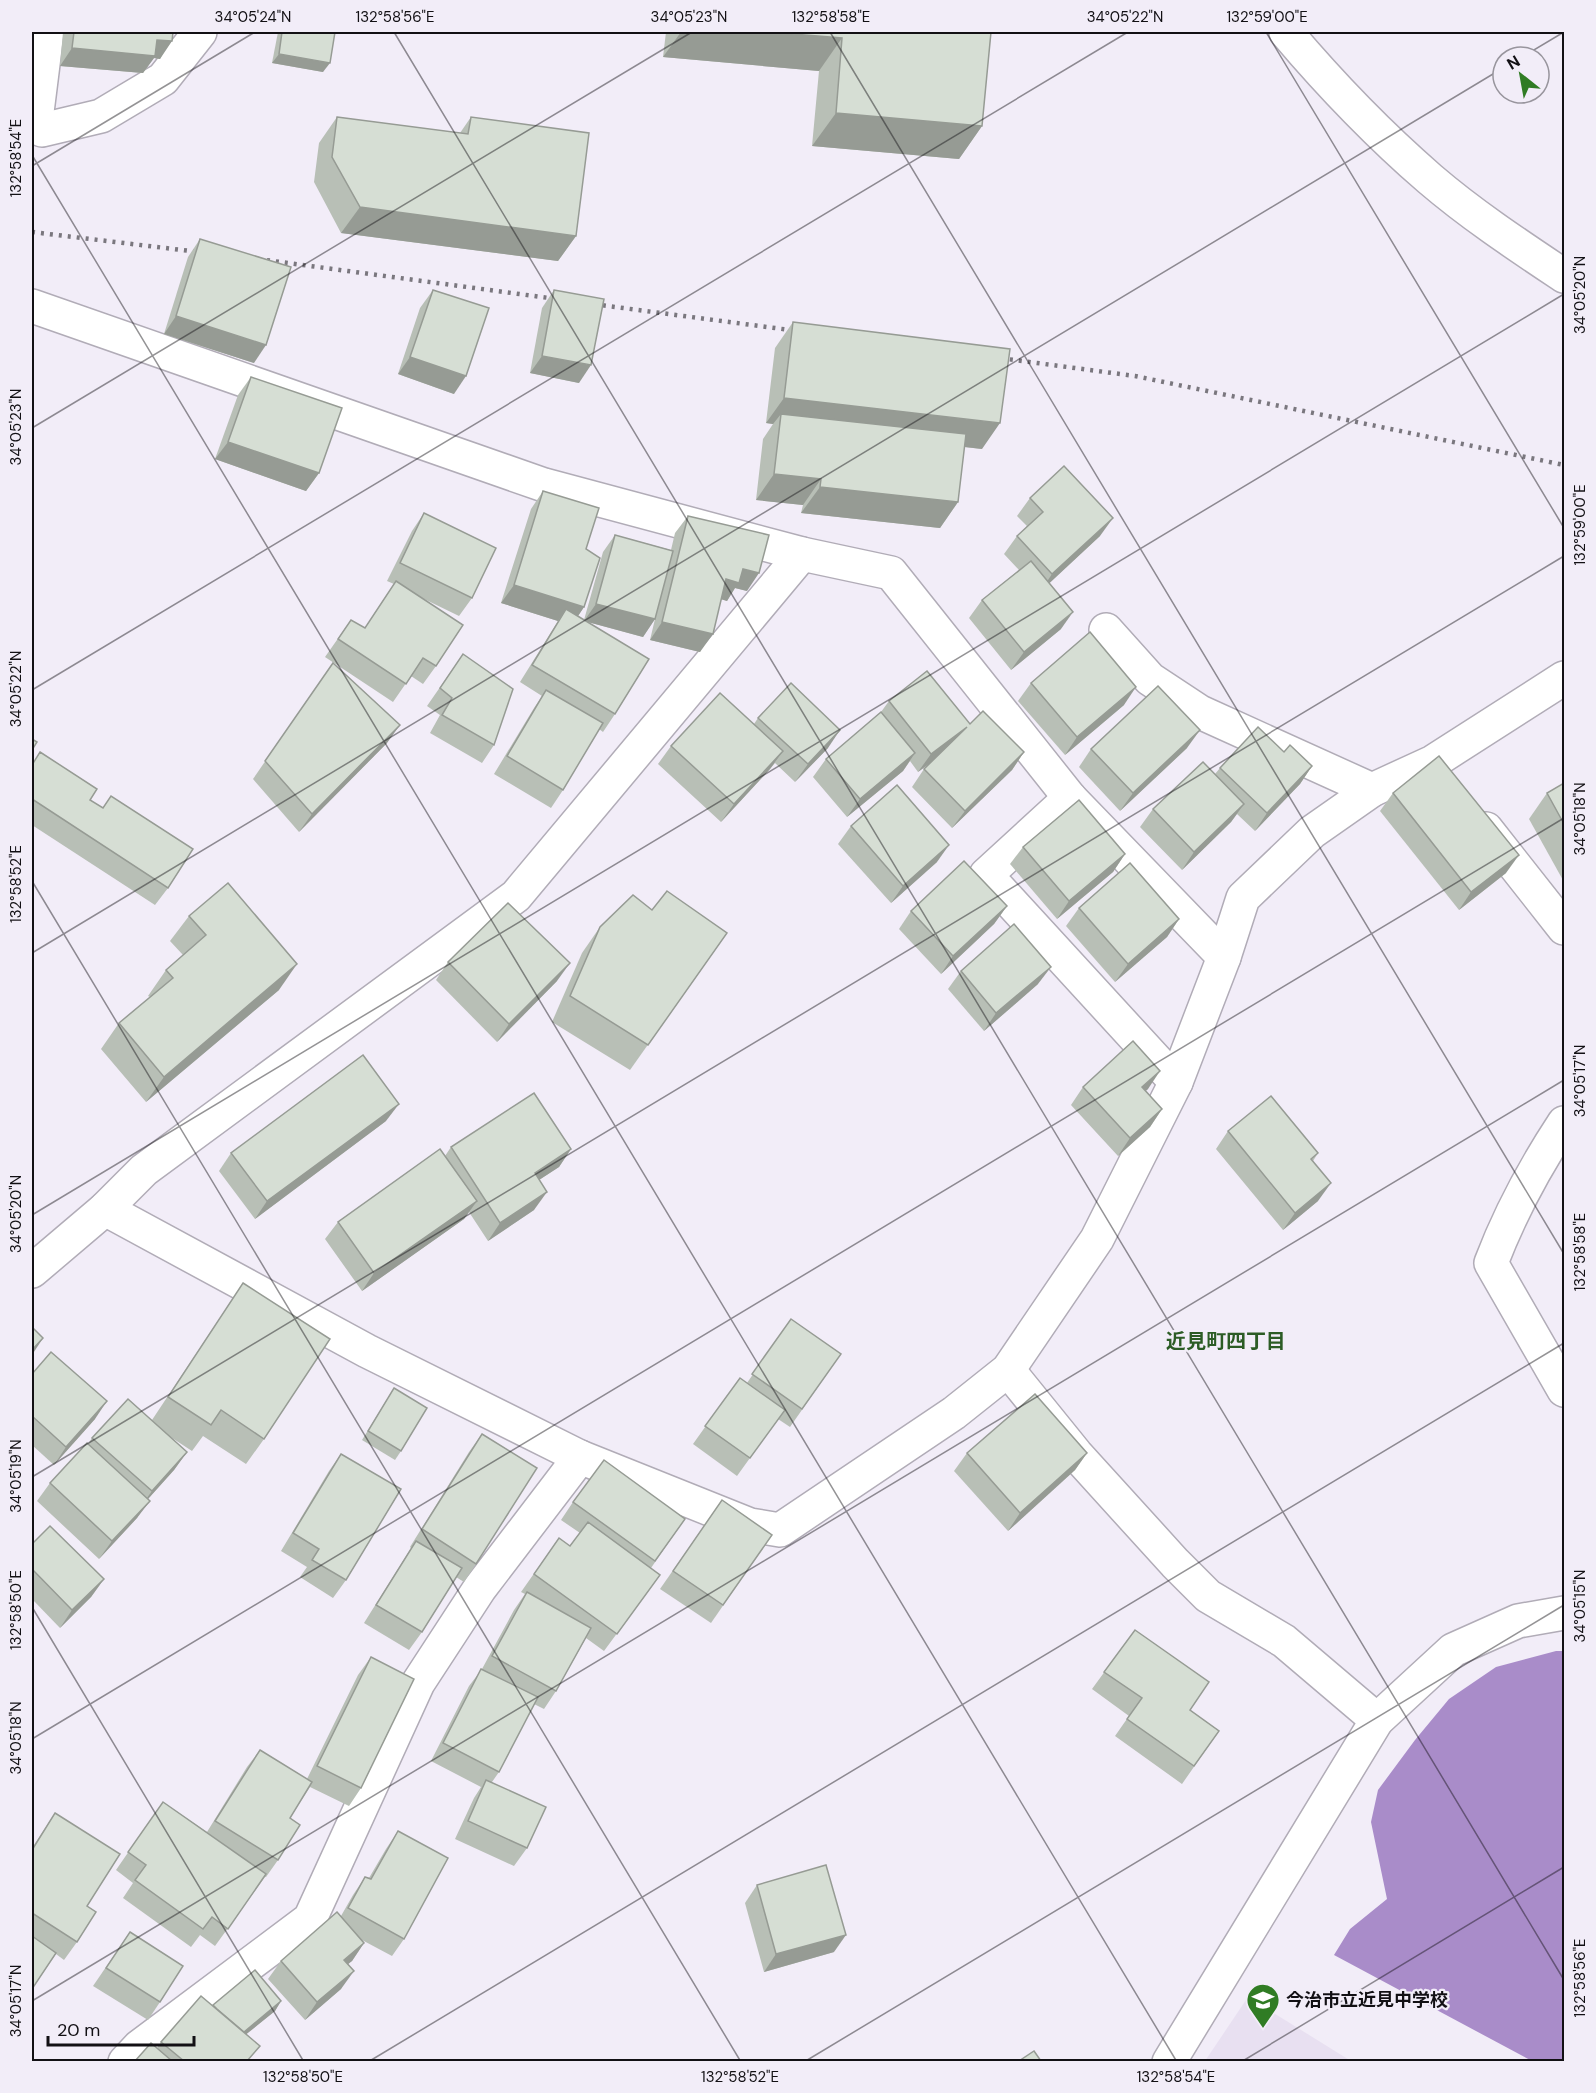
<svg xmlns="http://www.w3.org/2000/svg" width="1596" height="2093" viewBox="0 0 1596 2093" font-family="'DM Sans','Noto Sans JP',sans-serif">
	<style>
		.built { fill: #e8e0f1 }
		.water { fill: #a98cc9 }
		.lines { fill: none; stroke-linecap: round; stroke-linejoin: round }
		.minor-casing { stroke: #b1acb7; stroke-width: 36 }
		.minor { stroke: #fff; stroke-width: 33 }
		.rail { stroke: #7a777e; stroke-width: 4.5; stroke-dasharray: 3 6; stroke-linecap: butt }
		.wall { fill: #b8bfb6 }
		.shaded-wall { fill: #969b94 }
		.building { fill: #d6ded4; stroke: #969b94; stroke-width: 1.5 }
		.ticks { fill: none; stroke: #121014; stroke-width: 1.5; stroke-opacity: 0.45 }
		.labels { text-anchor: middle; stroke-width: 4.5; stroke-linejoin: round; paint-order: stroke }
		.poi-label { font-size: 18px; font-weight: bold; fill: #121014; stroke: #f2edf8; text-anchor: start }
		.neighbourhood-label { font-size: 20px; font-weight: bold; fill: #2c5c25; stroke: #f2edf8 }
		.neatline { fill: none; stroke: #121014; stroke-width: 2 }
		.ticks-label { font-size: 15px; text-anchor: middle; fill: #121014 }
	</style>
	<rect width="100%" height="100%" fill="#f2edf8"/>
	<polygon class="built" points="1248,1997 1351,2061 1205,2061"/>
	<polygon class="water" points="1556,1651 1564,1651 1564,2061 1532,2061 1334,1955 1350,1929 1387,1899 1371,1822 1378,1790 1415,1740 1449,1699 1496,1667"/>
	<g class="lines">
		<defs>
			<g id="minor">
				<path d="M1286,32C1330,84 1378,134 1430,179C1472,215 1519,246 1564,276"/>
				<polyline points="36,120 42,130 101,116 163,79 200,32"/>
				<polyline points="32,128 36,120 47,32"/>
				<polyline points="32,306 544,485 802,554 891,573 1070,798 1224,957"/>
				<polyline points="1106,630 1150,679 1200,712 1372,790"/>
				<polyline points="1070,798 986,875 1176,1082"/>
				<polyline points="1486,829 1564,928"/>
				<path d="M1564,1123C1535,1167 1510,1213 1491,1263L1564,1390"/>
				<polyline points="105,1209 367,1351 580,1457 750,1525 780,1530 954,1413 1008,1370 1097,1239 1176,1082 1224,957 1243,898 1312,832 1372,790 1433,762 1564,678"/>
				<polyline points="32,1271 105,1209 144,1170 516,896 802,554"/>
				<polyline points="1008,1370 1076,1454 1175,1563 1208,1596 1284,1641 1377,1720"/>
				<polyline points="125,2062 139,2047 310,1919 418,1683 480,1588 580,1457"/>
				<polyline points="1169,2062 1377,1720 1453,1650 1518,1621 1564,1613"/>
			</g>
		</defs>
		<use href="#minor" class="minor-casing"/>
		<use href="#minor" class="minor"/>
		<g class="rail">
			<polyline points="32,232 207,253"/>
			<polyline points="258,259 564,300"/>
			<polyline points="585,303 805,332"/>
			<polyline points="992,357 1135,376 1564,465"/>
		</g>
	</g>
	<g class="wall">
		<polygon points="63,32 173,32 160,59 154,58 143,73 60,66"/>
		<polygon points="278,32 335,32 323,72 272,63"/>
		<polygon points="666,32 991,32 982,126 959,159 812,146 819,71 663,57"/>
		<polygon points="337,117 460,133 471,117 576,236 558,261 341,233 314,182 319,143"/>
		<polygon points="200,239 254,363 164,334 188,257"/>
		<polygon points="433,290 454,394 398,374 420,308"/>
		<polygon points="554,290 579,383 530,373 542,308"/>
		<polygon points="793,322 982,449 964,447 958,502 940,528 801,513 803,505 756,500 763,439 773,424 766,423 775,348"/>
		<polygon points="251,377 319,473 306,491 215,459 238,395"/>
		<polygon points="543,491 586,549 584,607 578,616 584,620 603,552 615,535 671,550 675,533 688,516 747,591 735,588 727,601 721,599 700,652 650,640 655,619 643,637 588,622 615,714 603,732 599,729 563,790 551,808 494,774 534,708 542,696 520,682 558,621 501,603 531,509"/>
		<polygon points="1030,498 1100,536 1049,583 1061,629 1011,670 969,618 982,600 1019,570 1004,554 1017,536 1027,526 1017,516"/>
		<polygon points="424,513 472,598 459,616 420,597 436,666 423,684 411,676 393,702 325,657 351,620 365,628 394,584 387,581 412,531"/>
		<polygon points="463,654 494,745 482,763 430,733 440,715 427,706"/>
		<polygon points="333,663 387,743 299,832 253,779"/>
		<polygon points="1031,683 1124,705 1065,755 1018,701"/>
		<polygon points="889,701 970,724 1024,752 1012,770 952,828 912,787 924,769 932,762 918,772 910,761 903,771 847,817 813,777 826,759 881,712"/>
		<polygon points="758,718 828,748 795,782 775,763 770,769 721,822 658,764 671,746 754,724"/>
		<polygon points="1187,748 1120,811 1079,767 1091,749"/>
		<polygon points="1284,752 1312,766 1300,784 1255,831 1237,814 1231,822 1182,870 1140,827 1153,809 1215,774 1220,768"/>
		<polygon points="32,764 103,808 111,796 168,888 155,905 32,825"/>
		<polygon points="1564,783 1564,882 1529,819 1547,793"/>
		<polygon points="1393,793 1506,873 1459,910 1380,811"/>
		<polygon points="851,826 937,862 891,903 838,844"/>
		<polygon points="1023,847 1125,854 1113,872 1057,919 1010,864"/>
		<polygon points="1007,906 994,924 941,974 899,929 911,911"/>
		<polygon points="1079,908 1179,919 1167,937 1115,982 1066,926"/>
		<polygon points="652,910 727,933 630,1070 552,1022 582,953 600,927"/>
		<polygon points="189,916 279,990 146,1102 101,1049 119,1023 150,997 148,996 166,970 183,955 170,941"/>
		<polygon points="448,962 557,981 497,1042 436,980"/>
		<polygon points="961,971 1038,984 984,1031 948,989"/>
		<polygon points="1083,1087 1148,1089 1145,1091 1162,1109 1150,1127 1118,1156 1071,1105"/>
		<polygon points="386,1121 255,1219 219,1171 231,1153"/>
		<polygon points="1228,1131 1318,1153 1313,1161 1318,1201 1283,1230 1216,1149"/>
		<polygon points="451,1147 571,1149 559,1167 539,1180 534,1210 488,1241 469,1212 464,1219 362,1291 325,1239 338,1222 445,1156"/>
		<polygon points="243,1283 264,1439 246,1464 203,1436 192,1451 169,1436 187,1452 174,1470 148,1499 137,1518 99,1559 37,1501 50,1483 88,1444 92,1438 152,1420"/>
		<polygon points="791,1319 841,1354 790,1427 778,1419 737,1476 693,1444 740,1378 747,1383"/>
		<polygon points="32,1374 95,1419 54,1465 32,1445"/>
		<polygon points="394,1388 401,1451 395,1460 362,1440"/>
		<polygon points="482,1434 476,1564 464,1582 456,1577 422,1632 409,1650 364,1623 411,1548 410,1547 469,1452"/>
		<polygon points="967,1453 1087,1453 1075,1470 1008,1531 954,1471"/>
		<polygon points="341,1454 346,1580 333,1598 300,1577 307,1567 281,1551 329,1471"/>
		<polygon points="722,1500 772,1535 711,1623 660,1589"/>
		<polygon points="573,1502 685,1519 651,1568 660,1575 604,1651 586,1638 556,1691 544,1709 534,1704 499,1772 492,1782 527,1848 514,1866 455,1839 474,1798 481,1787 431,1761 469,1686 482,1669 514,1610 525,1594 521,1592 559,1538 570,1546 580,1533 561,1520"/>
		<polygon points="32,1544 104,1579 91,1597 60,1628 32,1599"/>
		<polygon points="1135,1630 1190,1710 1219,1731 1182,1784 1115,1736 1129,1716 1092,1689"/>
		<polygon points="371,1657 361,1788 349,1806 310,1787 290,1818 278,1860 266,1877 265,1877 215,1946 200,1935 191,1947 123,1898 133,1883 116,1870 163,1802 207,1832 247,1767 260,1750 307,1779 358,1675"/>
		<polygon points="55,1813 87,1906 77,1942 64,1960 56,1954 32,1989 32,1848"/>
		<polygon points="398,1831 404,1939 392,1956 362,1940 364,1943 352,1961 347,1964 341,1989 305,2020 268,1979 281,1961 341,1916 353,1895 365,1877 369,1878 386,1849"/>
		<polygon points="757,1885 834,1952 764,1972 745,1903"/>
		<polygon points="130,1932 160,2002 148,2020 93,1986"/>
		<polygon points="255,1970 281,2001 275,2011 246,2034 249,2061 135,2061 157,2048 161,2042 213,2005"/>
	</g>
	<g class="shaded-wall">
		<polygon points="681,32 768,32 842,38 819,71 663,57"/>
		<polygon points="157,40 172,41 160,59 154,58 143,73 60,66 72,48"/>
		<polygon points="279,54 330,63 323,72 272,63"/>
		<polygon points="836,113 982,126 959,159 812,146"/>
		<polygon points="360,207 576,236 558,261 341,233"/>
		<polygon points="176,316 266,345 254,363 164,334"/>
		<polygon points="542,356 591,365 579,383 530,373"/>
		<polygon points="410,357 466,376 454,394 398,374"/>
		<polygon points="784,398 1000,423 982,449 779,425 781,414 773,424 766,423"/>
		<polygon points="228,442 319,473 306,491 215,459"/>
		<polygon points="774,474 821,479 803,505 756,500"/>
		<polygon points="820,487 958,502 940,528 801,513"/>
		<polygon points="1113,518 1100,536 1040,592 1052,574"/>
		<polygon points="743,569 759,573 747,591 735,588 727,601 714,597 726,579"/>
		<polygon points="514,585 584,607 572,625 566,609 558,621 501,603"/>
		<polygon points="596,604 655,619 643,637 584,621"/>
		<polygon points="1073,612 1061,629 1011,670 1024,652"/>
		<polygon points="662,622 713,634 700,652 650,640"/>
		<polygon points="1136,687 1124,705 1065,755 1077,737"/>
		<polygon points="400,725 387,743 299,832 312,814"/>
		<polygon points="967,727 954,745 918,772 931,754"/>
		<polygon points="840,730 828,748 795,782 808,764"/>
		<polygon points="1200,730 1187,748 1120,811 1133,793"/>
		<polygon points="783,751 770,769 721,822 734,804"/>
		<polygon points="1024,752 1012,770 952,828 965,811"/>
		<polygon points="915,753 903,771 847,817 860,799"/>
		<polygon points="1312,766 1300,784 1255,831 1267,813"/>
		<polygon points="1244,804 1231,822 1182,870 1194,852"/>
		<polygon points="949,845 937,862 891,903 903,886"/>
		<polygon points="1125,854 1113,872 1057,919 1069,901"/>
		<polygon points="1519,855 1506,873 1459,910 1471,892"/>
		<polygon points="1007,906 994,924 941,974 953,956"/>
		<polygon points="1179,919 1167,937 1115,982 1128,964"/>
		<polygon points="570,963 557,981 497,1042 509,1024"/>
		<polygon points="297,964 279,990 146,1102 164,1077"/>
		<polygon points="1051,967 1038,984 984,1031 996,1013"/>
		<polygon points="1160,1071 1148,1089 1130,1105 1142,1087"/>
		<polygon points="399,1104 386,1121 255,1219 267,1201"/>
		<polygon points="1162,1109 1150,1127 1118,1156 1130,1138"/>
		<polygon points="571,1149 559,1167 522,1191 535,1173"/>
		<polygon points="1331,1183 1318,1201 1283,1230 1295,1213"/>
		<polygon points="547,1192 534,1210 488,1241 500,1223"/>
		<polygon points="477,1201 464,1219 362,1291 374,1273"/>
		<polygon points="43,1338 32,1355 32,1350"/>
		<polygon points="107,1401 95,1419 54,1465 66,1447"/>
		<polygon points="187,1452 174,1470 139,1509 152,1491"/>
		<polygon points="1087,1453 1075,1470 1008,1531 1020,1513"/>
		<polygon points="150,1501 137,1518 99,1559 112,1541"/>
		<polygon points="104,1579 91,1597 60,1628 72,1610"/>
		<polygon points="846,1935 834,1952 764,1972 776,1954"/>
		<polygon points="364,1943 352,1961 331,1978 344,1960"/>
		<polygon points="354,1971 341,1989 305,2020 317,2002"/>
		<polygon points="281,2001 275,2011 233,2045 239,2036"/>
	</g>
	<g class="building">
		<polygon points="74,32 173,32 172,41 157,40 155,56 72,48"/>
		<polygon points="282,32 335,32 330,63 279,54"/>
		<polygon points="768,32 991,32 982,126 836,113 842,38"/>
		<polygon points="337,117 468,134 471,117 589,133 576,236 360,207 332,157"/>
		<polygon points="200,239 291,267 266,345 176,316"/>
		<polygon points="433,290 489,308 466,376 410,357"/>
		<polygon points="554,290 604,299 591,365 542,356"/>
		<polygon points="793,322 1010,349 1000,423 784,398"/>
		<polygon points="251,377 342,408 319,473 228,442"/>
		<polygon points="781,414 966,434 958,502 820,487 821,479 774,474"/>
		<polygon points="1064,466 1113,518 1052,574 1017,536 1043,512 1030,498"/>
		<polygon points="543,491 599,508 586,549 600,558 584,607 514,585"/>
		<polygon points="424,513 496,548 472,598 400,563"/>
		<polygon points="688,516 769,535 759,573 743,569 739,583 726,579 713,634 662,622"/>
		<polygon points="615,535 673,551 655,619 596,604"/>
		<polygon points="1031,561 1073,612 1024,652 982,600"/>
		<polygon points="396,581 463,625 436,666 423,658 406,684 338,639 351,620 365,628"/>
		<polygon points="566,609 649,659 615,714 532,665"/>
		<polygon points="1090,632 1136,687 1077,737 1031,683"/>
		<polygon points="463,654 513,689 494,745 442,715 452,698 440,688"/>
		<polygon points="333,663 400,725 312,814 265,761"/>
		<polygon points="927,671 970,724 983,711 1024,752 965,811 924,769 967,727 931,754 889,701"/>
		<polygon points="791,683 840,730 808,764 758,718"/>
		<polygon points="1158,686 1200,730 1133,793 1091,749"/>
		<polygon points="546,690 603,723 563,790 507,756"/>
		<polygon points="720,693 783,751 734,804 671,746"/>
		<polygon points="881,712 915,753 860,799 826,759"/>
		<polygon points="1258,727 1284,752 1290,745 1312,766 1267,813 1220,768"/>
		<polygon points="32,739 37,742 32,750"/>
		<polygon points="40,752 97,789 90,800 103,808 111,796 193,849 168,888 32,799 32,765"/>
		<polygon points="1439,756 1519,855 1471,892 1393,793"/>
		<polygon points="1203,762 1244,804 1194,852 1153,809"/>
		<polygon points="1564,783 1564,824 1547,793"/>
		<polygon points="897,785 949,845 903,886 851,826"/>
		<polygon points="1079,800 1125,854 1069,901 1023,847"/>
		<polygon points="964,861 1007,906 953,956 911,911"/>
		<polygon points="1130,863 1179,919 1128,964 1079,908"/>
		<polygon points="228,883 297,964 164,1077 119,1023 173,978 166,970 206,935 189,916"/>
		<polygon points="667,891 727,933 648,1045 570,996 600,927 633,895 652,910"/>
		<polygon points="508,903 570,963 509,1024 448,962"/>
		<polygon points="1014,924 1051,967 996,1013 961,971"/>
		<polygon points="1133,1041 1160,1071 1142,1087 1162,1109 1130,1138 1083,1087"/>
		<polygon points="363,1055 399,1104 267,1201 231,1153"/>
		<polygon points="534,1093 571,1149 535,1173 547,1192 500,1223 451,1147"/>
		<polygon points="1271,1096 1318,1153 1311,1159 1331,1183 1295,1213 1228,1131"/>
		<polygon points="440,1149 477,1201 374,1273 338,1222"/>
		<polygon points="243,1283 330,1339 264,1439 221,1410 211,1425 168,1397"/>
		<polygon points="791,1319 841,1354 802,1409 752,1374"/>
		<polygon points="32,1327 43,1338 32,1350"/>
		<polygon points="51,1352 107,1401 66,1447 32,1416 32,1374"/>
		<polygon points="740,1378 785,1410 750,1458 705,1426"/>
		<polygon points="394,1388 427,1408 401,1451 368,1431"/>
		<polygon points="1035,1394 1087,1453 1020,1513 967,1453"/>
		<polygon points="128,1399 187,1452 152,1491 92,1438"/>
		<polygon points="482,1434 537,1468 476,1564 422,1529"/>
		<polygon points="87,1443 150,1501 112,1541 50,1483"/>
		<polygon points="341,1454 401,1489 346,1580 312,1560 319,1549 293,1533"/>
		<polygon points="604,1460 685,1519 655,1561 573,1502"/>
		<polygon points="722,1500 772,1535 723,1605 673,1571"/>
		<polygon points="588,1522 660,1575 617,1634 534,1574 559,1538 570,1546"/>
		<polygon points="50,1526 104,1579 72,1610 32,1569 32,1544"/>
		<polygon points="416,1541 462,1568 422,1632 376,1605"/>
		<polygon points="527,1592 591,1628 556,1691 492,1656"/>
		<polygon points="1135,1630 1209,1682 1190,1710 1219,1731 1194,1766 1127,1719 1142,1698 1104,1672"/>
		<polygon points="371,1657 414,1679 361,1788 317,1766"/>
		<polygon points="481,1669 538,1697 499,1772 443,1743"/>
		<polygon points="260,1750 312,1782 290,1818 300,1825 278,1860 215,1821"/>
		<polygon points="486,1780 546,1807 527,1848 468,1821"/>
		<polygon points="163,1802 266,1874 228,1929 212,1917 203,1929 135,1880 146,1865 128,1852"/>
		<polygon points="55,1813 120,1854 87,1906 96,1912 77,1942 32,1913 32,1850"/>
		<polygon points="398,1831 448,1858 404,1939 348,1908 365,1877 371,1879"/>
		<polygon points="826,1865 846,1935 776,1954 757,1885"/>
		<polygon points="337,1912 364,1943 344,1960 354,1971 317,2002 281,1961"/>
		<polygon points="130,1932 183,1966 160,2002 106,1968"/>
		<polygon points="32,1936 56,1953 32,1989"/>
		<polygon points="255,1970 281,2001 244,2032 217,2009 213,2005"/>
		<polygon points="201,1996 260,2046 247,2061 184,2061 161,2042"/>
		<polygon points="151,2043 172,2061 135,2061"/>
		<polygon points="1034,2051 1041,2061 1019,2061"/>
	</g>
	<path class="ticks" d="M394,32L1564,1980M830,32L1564,1254M1266,32L1564,528M1522,57L1564,32M32,155L1177,2062M32,166L255,32M32,428L692,32M32,690L1128,32M32,881L741,2062M32,953L1503,68M32,1215L1564,294M32,1477L1564,556M32,1607L304,2062M32,1739L1564,818M32,2001L1564,1080M368,2062L1564,1343M804,2062L1564,1605M1241,2062L1564,1867"/>
	<defs>
		<symbol id="school-pin" viewBox="-11 -11 22 30"><path d="M0 17L-7.5 6A9.5 9.5 0 1 1 7.5 6Z" fill="#307c24" stroke="#f2edf8"/><path d="M0-5L7-2L0 1L-7-2ZM-4 1L0 2.5L4 1V4Q0 6-4 4Z" fill="#fff"/></symbol>
	</defs>
	<g fill-rule="evenodd">
		<use href="#school-pin" x="1244" y="1981" width="38" height="52"/>
	</g>
	<g class="labels">
		<g class="poi-label">
			<text x="1286" y="2006">今治市立近見中学校</text>
		</g>
		<g class="neighbourhood-label">
			<text x="1226" y="1348">近見町四丁目</text>
		</g>
	</g>
	<rect width="1596" height="2093" fill="none" stroke="#f2edf8" stroke-width="66"/>
	<g transform="translate(1521 75) rotate(329)"><circle r="28" fill="#f2edf8" stroke="#98959d" stroke-width="1.5"/>
	<path d="M0-4.5L10 22L0 15L-10 22Z" fill="#307c24"/>
	<text y="-9" font-size="16" font-weight="bold" text-anchor="middle" fill="#121014">N</text>
	</g>
	<path d="M48 2036v9h146v-9" fill="none" stroke="#121014" stroke-width="3"/>
	<text x="57" y="2036" font-size="18" fill="#121014" stroke="#f2edf8" stroke-width="4.5" paint-order="stroke">20 m</text>
	<rect x="33" y="33" width="1530" height="2027" class="neatline"/>
	<g class="ticks-label">
		<text x="253" y="22">34°05'24"N</text>
		<text x="395" y="22">132°58'56"E</text>
		<text x="689" y="22">34°05'23"N</text>
		<text x="831" y="22">132°58'58"E</text>
		<text x="1125" y="22">34°05'22"N</text>
		<text x="1267" y="22">132°59'00"E</text>
		<text transform="translate(16 158) rotate(-90)" y="5">132°58'54"E</text>
		<text transform="translate(1580 295) rotate(-90)" y="5">34°05'20"N</text>
		<text transform="translate(16 427) rotate(-90)" y="5">34°05'23"N</text>
		<text transform="translate(1580 525) rotate(-90)" y="5">132°59'00"E</text>
		<text transform="translate(16 689) rotate(-90)" y="5">34°05'22"N</text>
		<text transform="translate(1580 819) rotate(-90)" y="5">34°05'18"N</text>
		<text transform="translate(16 884) rotate(-90)" y="5">132°58'52"E</text>
		<text transform="translate(1580 1081) rotate(-90)" y="5">34°05'17"N</text>
		<text transform="translate(16 1214) rotate(-90)" y="5">34°05'20"N</text>
		<text transform="translate(1580 1252) rotate(-90)" y="5">132°58'58"E</text>
		<text transform="translate(16 1476) rotate(-90)" y="5">34°05'19"N</text>
		<text transform="translate(1580 1606) rotate(-90)" y="5">34°05'15"N</text>
		<text transform="translate(16 1610) rotate(-90)" y="5">132°58'50"E</text>
		<text transform="translate(16 1738) rotate(-90)" y="5">34°05'18"N</text>
		<text transform="translate(1580 1978) rotate(-90)" y="5">132°58'56"E</text>
		<text transform="translate(16 2001) rotate(-90)" y="5">34°05'17"N</text>
		<text x="303" y="2082">132°58'50"E</text>
		<text x="740" y="2082">132°58'52"E</text>
		<text x="1176" y="2082">132°58'54"E</text>
	</g>
</svg>
